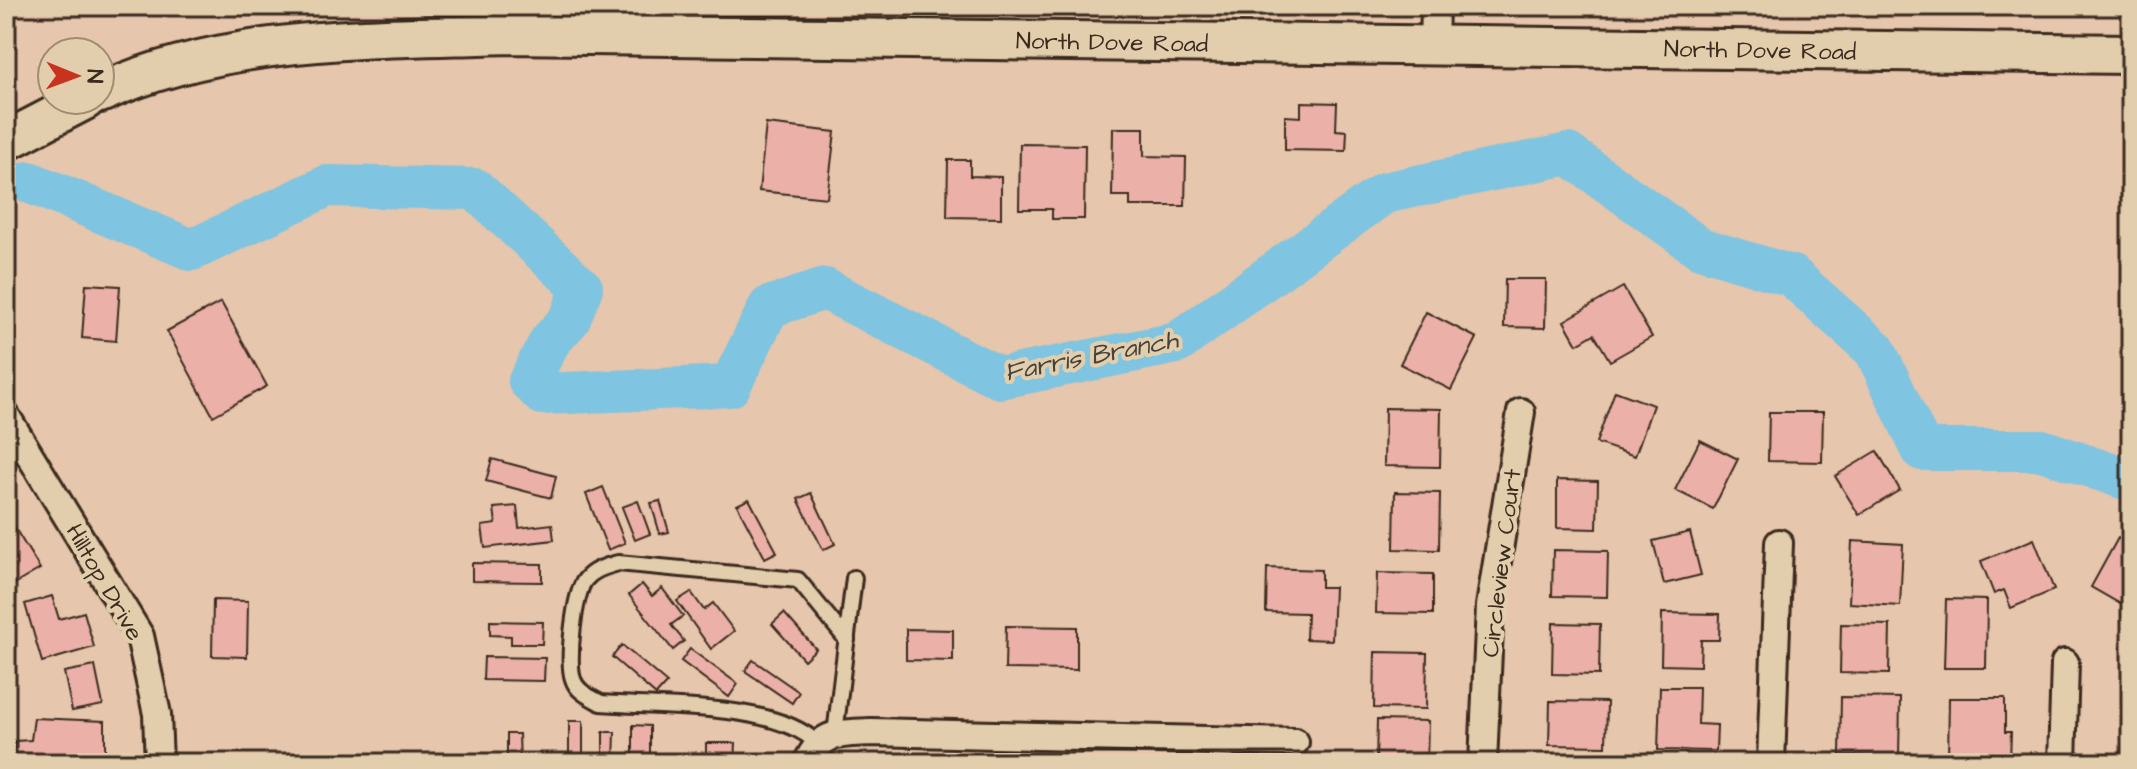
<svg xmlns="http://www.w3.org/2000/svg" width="2137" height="769" viewBox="0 0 2137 769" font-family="'Architects Daughter',sans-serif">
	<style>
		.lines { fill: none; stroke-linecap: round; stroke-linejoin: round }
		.river { stroke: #7fc4e0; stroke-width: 42 }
		.building { fill: #ebb1a8; stroke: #3b2a1e; stroke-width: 2 }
		.lane-casing { stroke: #3b2a1e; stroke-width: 20 }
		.street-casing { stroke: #3b2a1e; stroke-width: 32 }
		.secondary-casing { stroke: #3b2a1e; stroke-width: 44 }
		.lane { stroke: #e2ceac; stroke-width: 14 }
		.street { stroke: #e2ceac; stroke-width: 26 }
		.secondary { stroke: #e2ceac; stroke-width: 38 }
		.labels { text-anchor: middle; stroke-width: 8; stroke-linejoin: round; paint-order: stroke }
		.street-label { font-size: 24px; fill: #3b2a1e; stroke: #e2ceac }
		.water-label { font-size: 26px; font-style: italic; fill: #45413b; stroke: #e2ceac }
	</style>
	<rect width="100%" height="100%" fill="#e6c6ac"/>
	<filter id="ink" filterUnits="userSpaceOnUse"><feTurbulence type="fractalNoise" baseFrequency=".0125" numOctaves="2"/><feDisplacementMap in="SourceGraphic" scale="16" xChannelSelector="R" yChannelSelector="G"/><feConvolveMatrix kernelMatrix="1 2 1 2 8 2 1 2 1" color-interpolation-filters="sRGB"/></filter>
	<g filter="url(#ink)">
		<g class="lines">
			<polyline class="river" points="29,182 192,250 327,186 475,189 582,288 570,319 550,341 529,381 542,394 730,386 769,307 825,289 1000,378 1177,343 1384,193 1568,154 1700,248 1792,276 1875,350 1922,450 2042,450 2131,481"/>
		</g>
		<g class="building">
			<polygon points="1301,102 1337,103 1336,130 1347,131 1346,151 1285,150 1285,116 1301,117"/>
			<polygon points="766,124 835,132 827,198 759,191"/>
			<polygon points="1113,128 1144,128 1144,156 1186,157 1185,206 1130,206 1130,196 1112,196"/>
			<polygon points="1020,144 1085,145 1084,219 1052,219 1052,209 1019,209"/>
			<polygon points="948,160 970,160 970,176 1001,177 1001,218 947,217"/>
			<polygon points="1505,279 1546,279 1545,328 1504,327"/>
			<polygon points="86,284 120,286 116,341 82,338"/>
			<polygon points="1623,287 1652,337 1610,361 1594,334 1577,344 1564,321"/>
			<polygon points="221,302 267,386 213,416 167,331"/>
			<polygon points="1426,312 1477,338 1451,390 1400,364"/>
			<polygon points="1615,391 1653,405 1635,456 1596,443"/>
			<polygon points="1385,408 1441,409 1440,467 1384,466"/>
			<polygon points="1769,412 1823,412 1822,462 1768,461"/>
			<polygon points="1700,440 1738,459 1713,509 1675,490"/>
			<polygon points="1877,451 1900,490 1859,515 1835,476"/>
			<polygon points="492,459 556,476 551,498 486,481"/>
			<polygon points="1557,480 1598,481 1597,529 1557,528"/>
			<polygon points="603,487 625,543 608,550 586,494"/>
			<polygon points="1395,492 1440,493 1439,550 1394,549"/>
			<polygon points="811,493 835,544 823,550 798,499"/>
			<polygon points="749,499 777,552 765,558 737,505"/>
			<polygon points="638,501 650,534 635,540 622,507"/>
			<polygon points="660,501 669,532 660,534 651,503"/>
			<polygon points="517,506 519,528 552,524 554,540 485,548 482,526 496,524 494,508"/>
			<polygon points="8,517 40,569 6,589 6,518"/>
			<polygon points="1690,532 1701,575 1664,584 1653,541"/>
			<polygon points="2118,538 2131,546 2131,610 2091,587"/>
			<polygon points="2034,539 2054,590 2011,608 2004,590 1994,594 1981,561"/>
			<polygon points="1852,541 1903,544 1900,606 1849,603"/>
			<polygon points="1553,550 1608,551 1607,597 1552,596"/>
			<polygon points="472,563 542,564 542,582 472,581"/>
			<polygon points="1267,568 1321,570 1321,587 1334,587 1332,640 1306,639 1307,613 1266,612"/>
			<polygon points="1377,573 1433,574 1433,614 1376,613"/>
			<polygon points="642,584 652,596 662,588 683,616 671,625 684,641 673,650 629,595"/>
			<polygon points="691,592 704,610 713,603 734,631 711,649 677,601"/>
			<polygon points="52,596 59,619 84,612 94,647 42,662 25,604"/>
			<polygon points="1946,599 1987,600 1986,668 1944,668"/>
			<polygon points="213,600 248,601 247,657 212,656"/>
			<polygon points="784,613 816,649 804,660 772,624"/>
			<polygon points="1662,613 1720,614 1719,640 1701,640 1700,666 1661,665"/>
			<polygon points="490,621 543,622 542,644 511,644 511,636 490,635"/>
			<polygon points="1553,623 1600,624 1599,675 1552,674"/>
			<polygon points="1841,624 1890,625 1889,674 1840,673"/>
			<polygon points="1006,626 1077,627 1077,670 1005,669"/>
			<polygon points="906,629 953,630 953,661 906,660"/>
			<polygon points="622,645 667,683 656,695 612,657"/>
			<polygon points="690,649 738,684 729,697 681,661"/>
			<polygon points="1375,652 1427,653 1426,709 1374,708"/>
			<polygon points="484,657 545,658 544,681 483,680"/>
			<polygon points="753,660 799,692 792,703 745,671"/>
			<polygon points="95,666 103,705 72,711 64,672"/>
			<polygon points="1660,687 1699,687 1698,724 1717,725 1716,751 1658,750"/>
			<polygon points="1841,697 1900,698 1899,756 1840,755"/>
			<polygon points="1949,698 2005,698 2005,732 2011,732 2010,760 1948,760"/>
			<polygon points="1550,701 1607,702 1606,746 1549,745"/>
			<polygon points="34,718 105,721 105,763 14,763 15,741 31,740"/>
			<polygon points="1377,720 1428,721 1427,763 1376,763"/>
			<rect x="569" y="721" width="14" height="42"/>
			<polygon points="633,725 650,726 650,763 633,763"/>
			<polygon points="603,732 615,732 614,763 603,763"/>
			<polygon points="507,734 519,734 520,763 507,763"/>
			<polygon points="706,743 736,743 735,763 706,763"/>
		</g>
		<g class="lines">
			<defs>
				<g id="lane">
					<polyline points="835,734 854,578"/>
					<path d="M817,743C775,702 660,708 601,703C590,697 577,692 573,679C567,662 574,594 585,580C594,569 605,567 618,563L798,580L847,640"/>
				</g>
				<g id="street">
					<polyline points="508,34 508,6"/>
					<polyline points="1434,46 1435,6"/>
					<polyline points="6,416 140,636 157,714 159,763"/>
					<path d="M807,763C822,731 838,734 871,732L1295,742"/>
					<polyline points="1483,763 1490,606 1521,412"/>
					<polyline points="1771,763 1779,543"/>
					<polyline points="2062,763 2065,663"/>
				</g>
				<g id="secondary">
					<path d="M100,93C228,35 371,39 508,34L2131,54"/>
					<polyline points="6,141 85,100"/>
				</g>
			</defs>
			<use href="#lane" class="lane-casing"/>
			<use href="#street" class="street-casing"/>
			<use href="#secondary" class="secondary-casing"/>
			<use href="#lane" class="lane"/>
			<use href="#street" class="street"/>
			<use href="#secondary" class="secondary"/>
		</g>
	</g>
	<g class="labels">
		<g class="street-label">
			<text transform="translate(1112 42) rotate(1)" y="8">North Dove Road</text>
			<text transform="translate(1760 50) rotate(1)" y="8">North Dove Road</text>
			<text transform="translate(1501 563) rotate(-83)" y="8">Circleview Court</text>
			<text transform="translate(105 582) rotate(60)" y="8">Hilltop Drive</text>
		</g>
		<g class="water-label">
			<text transform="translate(1091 355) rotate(-11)" y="9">Farris Branch</text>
		</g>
	</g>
	<rect width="2137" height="769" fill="none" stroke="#e2ceac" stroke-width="32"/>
	<rect x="16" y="16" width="2105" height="737" fill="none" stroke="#3b2a1e" stroke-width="3" filter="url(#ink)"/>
	<g transform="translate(76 76) rotate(91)"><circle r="38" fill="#e2ceac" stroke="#9f8c73" stroke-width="2"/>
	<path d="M0-6L14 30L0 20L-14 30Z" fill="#c8321e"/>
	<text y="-12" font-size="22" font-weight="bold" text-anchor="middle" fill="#3b2a1e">N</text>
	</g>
</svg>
